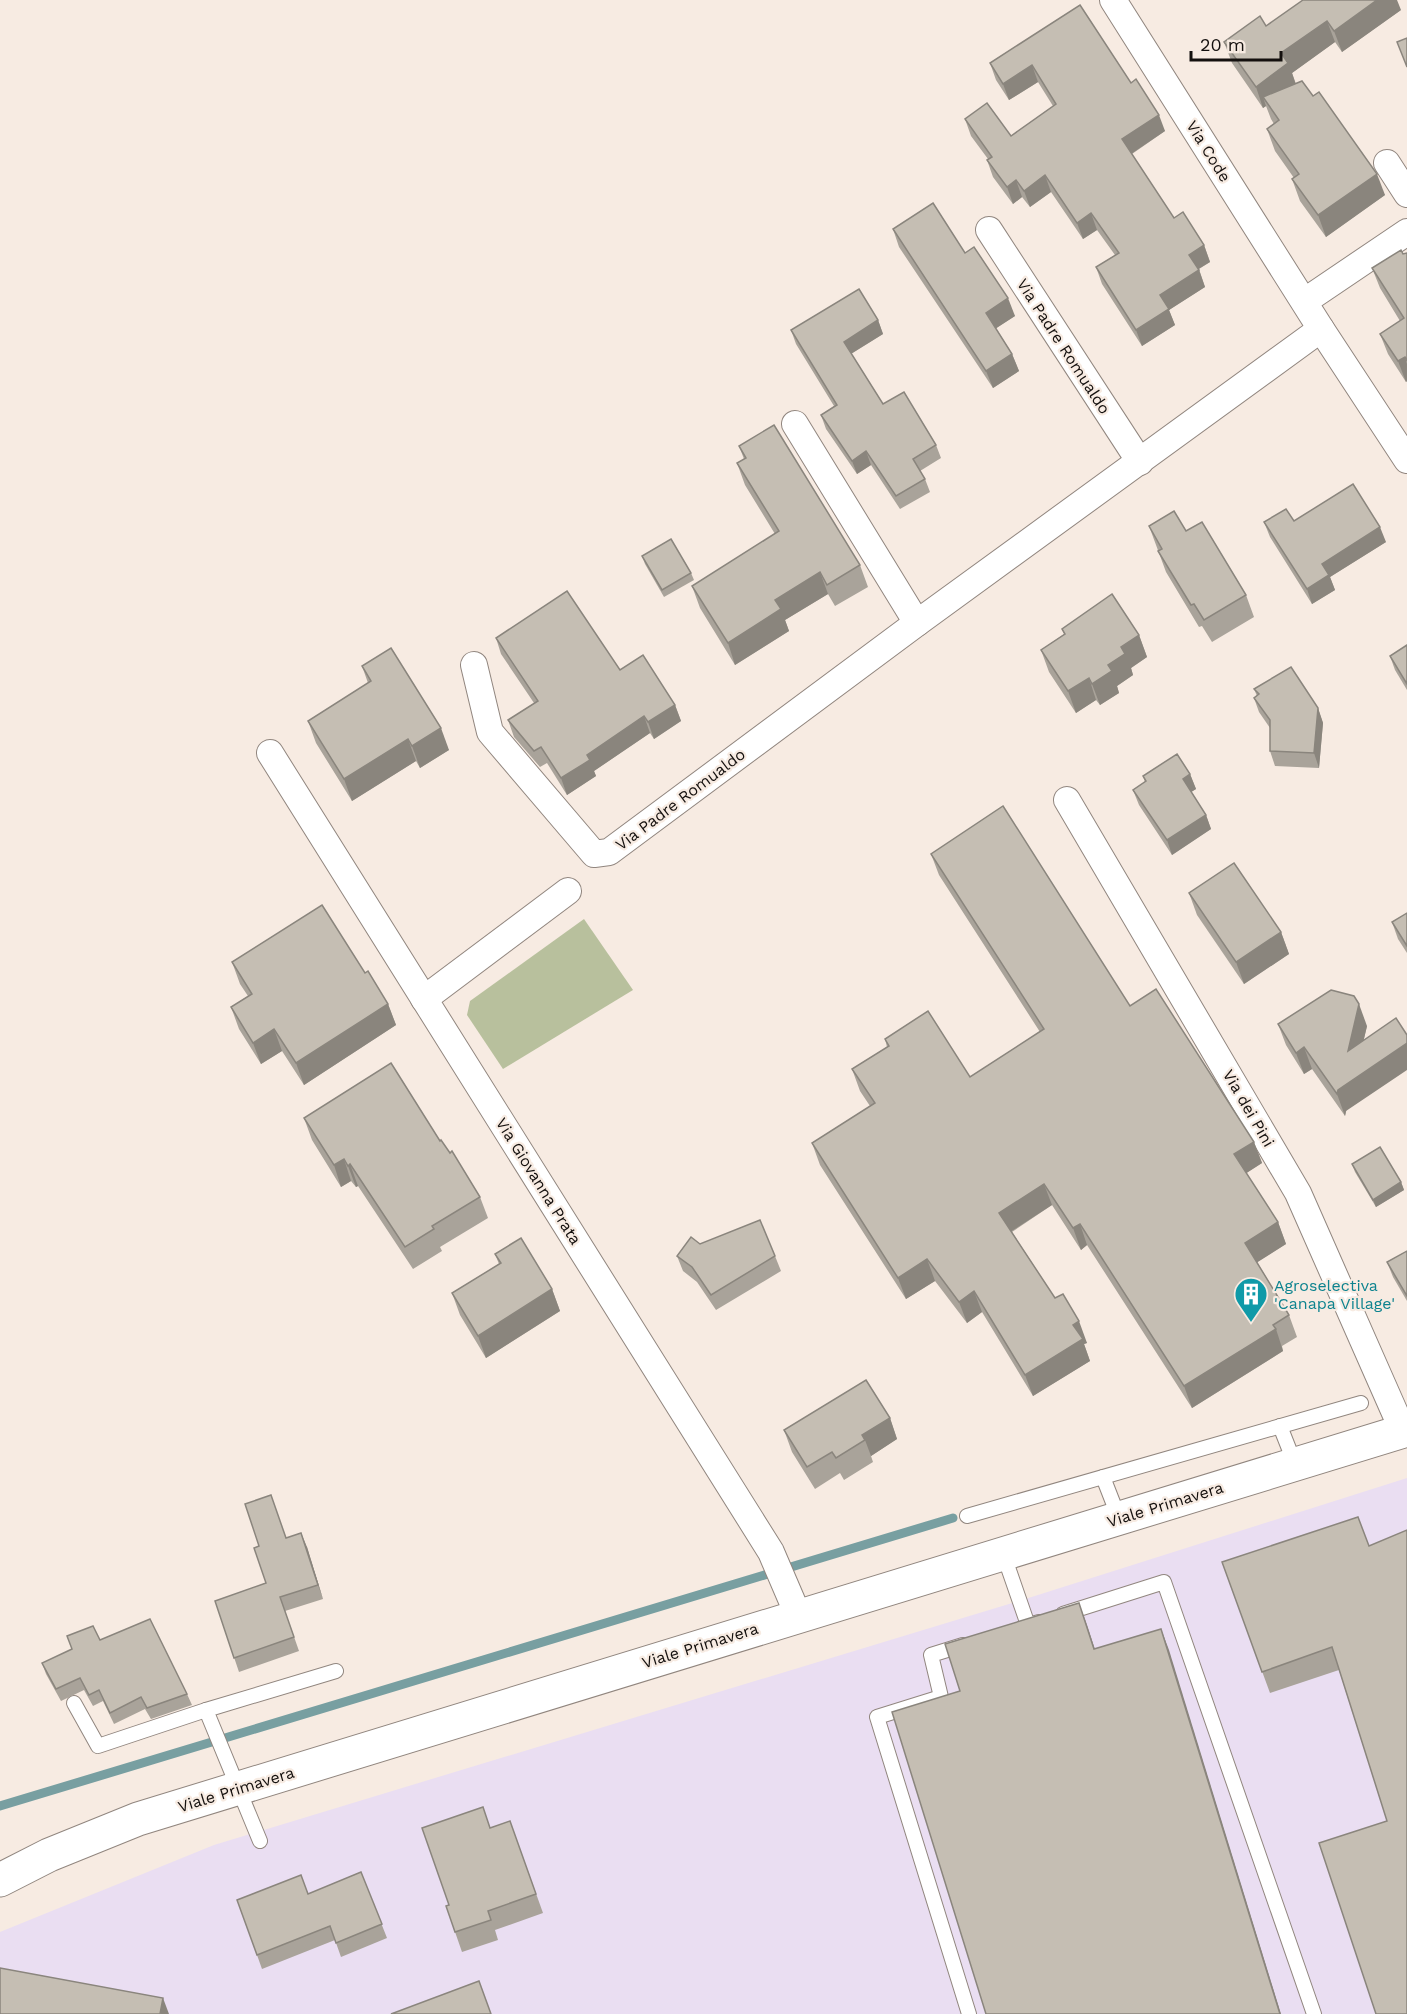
<svg xmlns="http://www.w3.org/2000/svg" width="1407" height="2014" viewBox="0 0 1407 2014" font-family="'Work Sans',sans-serif">
	<style>
		.industrial { fill: #eadef2 }
		.green { fill: #b8c09d }
		.lines { fill: none; stroke-linecap: round; stroke-linejoin: round }
		.stream { stroke: #789fa1; stroke-width: 9 }
		.lane-casing { stroke: #91867f; stroke-width: 16 }
		.street-casing { stroke: #91867f; stroke-width: 28 }
		.secondary-casing { stroke: #91867f; stroke-width: 35 }
		.lane { stroke: #fff; stroke-width: 14 }
		.street { stroke: #fff; stroke-width: 26 }
		.secondary { stroke: #fff; stroke-width: 33 }
		.wall { fill: #a9a39a }
		.shaded-wall { fill: #8a857d }
		.building { fill: #c5beb3; stroke: #8a857d; stroke-width: 1.5 }
		.labels { text-anchor: middle; stroke-width: 4.5; stroke-linejoin: round; paint-order: stroke }
		.street-label { font-size: 16px; fill: #14100e; stroke: #f7ebe2 }
		.culture-label { font-size: 16px; fill: #0d838f; stroke: #f7ebe2; text-anchor: start }
	</style>
	<rect width="100%" height="100%" fill="#f7ebe2"/>
	<polygon class="industrial" points="1407,1478 1407,2014 0,2014 0,1932 214,1845 1019,1601"/>
	<polygon class="green" points="584,919 633,990 503,1069 467,1015 470,1001"/>
	<g class="lines">
		<polyline class="stream" points="0,1806 953,1518"/>
		<defs>
			<g id="lane">
				<polyline points="1280,1426 1295,1464"/>
				<polyline points="1103,1477 1119,1518"/>
				<polyline points="967,1516 1361,1403"/>
				<polyline points="1003,1553 1028,1625 1039,1622"/>
				<polyline points="1063,1614 1164,1582 1314,2014"/>
				<polyline points="963,1645 931,1655 941,1697 877,1717 969,2014"/>
				<polyline points="74,1703 98,1746 206,1710"/>
				<polyline points="260,1841 206,1710 336,1671"/>
			</g>
			<g id="street">
				<polyline points="1113,0 1321,329 1407,460"/>
				<polyline points="1387,163 1407,194"/>
				<polyline points="989,230 1140,462"/>
				<polyline points="1305,301 1407,232"/>
				<polyline points="795,424 917,623"/>
				<polyline points="474,665 490,732 594,854 609,852 917,623 1321,329"/>
				<polyline points="270,753 771,1552 798,1615"/>
				<polyline points="1067,800 1298,1193 1403,1431"/>
				<polyline points="424,999 568,891"/>
			</g>
			<polyline id="secondary" points="0,1880 49,1855 138,1819 1407,1430"/>
		</defs>
		<use href="#lane" class="lane-casing"/>
		<use href="#street" class="street-casing"/>
		<use href="#secondary" class="secondary-casing"/>
		<use href="#lane" class="lane"/>
		<use href="#street" class="street"/>
		<use href="#secondary" class="secondary"/>
	</g>
	<g class="wall">
		<polygon points="1080,5 1131,83 1165,131 1132,154 1174,218 1204,245 1210,262 1199,269 1205,287 1169,310 1175,325 1142,346 1102,284 1096,267 1115,255 1097,230 1083,239 1051,192 1030,207 1022,197 1013,204 993,177 987,160 988,159 971,136 965,119 1011,136 1053,106 1038,82 1009,100 996,80 990,63"/>
		<polygon points="1401,10 1342,52 1335,42 1292,73 1296,84 1385,195 1326,237 1300,201 1292,179 1294,178 1275,151 1267,129 1274,124 1271,119 1266,106 1263,108 1232,63 1224,42 1266,26"/>
		<polygon points="893,229 965,253 1015,316 996,328 1012,354 1019,371 993,388 899,247"/>
		<polygon points="1407,253 1407,381 1406,382 1388,354 1380,334 1400,321 1380,288 1372,268"/>
		<polygon points="878,320 883,334 851,354 883,404 936,445 941,458 920,471 925,479 930,492 900,509 871,465 857,474 826,429 821,415 834,406 796,344 791,330"/>
		<polygon points="739,446 860,565 868,587 835,606 828,594 785,620 789,631 735,665 700,608 692,586 775,534 745,485 737,463 744,459"/>
		<polygon points="1294,521 1386,542 1330,577 1335,590 1312,604 1270,537 1264,522"/>
		<polygon points="1149,526 1186,531 1246,595 1254,617 1212,642 1202,626 1199,627 1166,572"/>
		<polygon points="642,556 691,573 694,580 664,597 645,564"/>
		<polygon points="1062,629 1139,635 1147,657 1131,668 1133,675 1117,686 1119,693 1100,705 1096,700 1076,713 1049,672 1041,650 1064,634"/>
		<polygon points="496,638 620,670 675,705 681,721 654,739 650,733 594,771 596,776 567,795 547,763 540,767 514,737 508,720 534,703 501,654"/>
		<polygon points="1407,645 1407,690 1395,670 1390,656"/>
		<polygon points="362,666 449,750 420,768 416,761 352,801 316,743 308,721 368,683"/>
		<polygon points="1254,689 1318,708 1323,723 1319,768 1275,766 1270,751 1270,728 1259,712 1254,698 1257,696"/>
		<polygon points="1190,774 1196,789 1191,792 1206,815 1211,829 1172,855 1139,805 1133,790 1145,782 1143,776"/>
		<polygon points="931,854 1130,1006 1254,1142 1262,1163 1246,1173 1278,1222 1286,1244 1257,1262 1289,1315 1297,1337 1282,1346 1283,1351 1192,1408 1087,1245 1081,1250 1052,1205 1012,1232 1055,1298 1087,1343 1084,1344 1090,1361 1033,1396 982,1312 967,1323 935,1281 906,1299 820,1165 812,1143 870,1106 860,1091 852,1069 887,1047 885,1039 970,1077 1040,1032 939,875"/>
		<polygon points="1189,893 1281,932 1289,954 1244,984 1197,915"/>
		<polygon points="1407,913 1407,953 1398,939 1392,922"/>
		<polygon points="232,962 365,973 388,1004 396,1025 304,1085 282,1051 261,1064 239,1029 231,1007 248,996 240,984"/>
		<polygon points="1278,1024 1367,1026 1345,1116 1312,1069 1304,1074 1286,1045"/>
		<polygon points="304,1118 440,1141 480,1197 488,1218 440,1247 442,1251 413,1269 358,1186 356,1187 351,1181 341,1187 312,1140"/>
		<polygon points="1352,1164 1401,1182 1404,1190 1376,1207 1355,1172"/>
		<polygon points="700,1244 775,1256 781,1271 716,1310 697,1282 683,1271 677,1256"/>
		<polygon points="1407,1251 1407,1301 1393,1277 1387,1262"/>
		<polygon points="495,1254 552,1289 560,1311 486,1358 460,1315 452,1293 499,1264"/>
		<polygon points="890,1418 897,1439 871,1456 873,1462 844,1480 840,1473 815,1489 792,1452 784,1430"/>
		<polygon points="286,1537 307,1547 323,1599 285,1611 299,1651 239,1672 215,1601 266,1583"/>
		<polygon points="1369,1546 1387,1821 1339,1670 1270,1693 1222,1562"/>
		<polygon points="100,1640 187,1694 192,1705 151,1719 145,1709 114,1724 103,1701 93,1706 84,1690 61,1701 46,1674 42,1663"/>
		<polygon points="510,1821 543,1913 495,1930 498,1940 462,1952 446,1906 449,1905 490,1828"/>
		<polygon points="361,1872 387,1938 341,1957 335,1940 262,1969 257,1955 308,1894"/>
	</g>
	<g class="shaded-wall">
		<polygon points="1377,0 1397,0 1401,10 1342,52 1334,31"/>
		<polygon points="1327,21 1335,42 1292,73 1296,85 1263,97 1266,106 1263,108 1256,87 1281,53"/>
		<polygon points="1032,65 1038,82 1009,100 1003,84"/>
		<polygon points="1159,115 1165,131 1128,156 1122,139"/>
		<polygon points="1377,174 1385,195 1326,237 1318,215"/>
		<polygon points="1045,175 1051,192 1030,207 1024,191"/>
		<polygon points="1016,180 1022,197 1013,204 1007,187"/>
		<polygon points="1091,213 1097,230 1083,239 1077,223"/>
		<polygon points="1204,245 1210,262 1195,271 1189,255"/>
		<polygon points="1199,270 1205,287 1169,310 1175,325 1142,346 1136,330 1160,295"/>
		<polygon points="1008,298 1015,316 992,331 986,313"/>
		<polygon points="878,320 883,334 849,355 844,342"/>
		<polygon points="1012,354 1019,371 993,388 986,371"/>
		<polygon points="1405,357 1407,364 1407,381 1406,382 1398,361"/>
		<polygon points="866,451 871,465 857,474 852,461"/>
		<polygon points="1380,527 1386,542 1330,577 1335,590 1312,604 1307,589 1322,564"/>
		<polygon points="820,572 828,594 785,620 789,631 735,665 728,643 775,600"/>
		<polygon points="1139,635 1147,657 1131,668 1133,675 1117,686 1119,693 1100,705 1092,684 1108,665 1121,647"/>
		<polygon points="1089,678 1096,700 1076,713 1068,691"/>
		<polygon points="675,705 681,721 654,739 648,722"/>
		<polygon points="1318,708 1323,723 1319,768 1314,753"/>
		<polygon points="644,716 650,733 594,771 596,776 567,795 561,778 587,755"/>
		<polygon points="441,728 449,750 420,768 412,746"/>
		<polygon points="408,739 416,761 352,801 344,779"/>
		<polygon points="1190,774 1196,789 1188,794 1183,779"/>
		<polygon points="1206,815 1211,829 1172,855 1167,840"/>
		<polygon points="1281,932 1289,954 1244,984 1236,962"/>
		<polygon points="388,1004 396,1025 304,1085 296,1063"/>
		<polygon points="1359,1004 1367,1026 1356,1073 1348,1051"/>
		<polygon points="274,1029 282,1051 261,1064 253,1043"/>
		<polygon points="1407,1043 1407,1070 1346,1111 1345,1116 1337,1094 1338,1090"/>
		<polygon points="1304,1047 1312,1069 1304,1074 1296,1053"/>
		<polygon points="1254,1142 1262,1163 1242,1176 1234,1154"/>
		<polygon points="344,1159 351,1181 341,1187 334,1165"/>
		<polygon points="350,1164 358,1186 356,1187 348,1166"/>
		<polygon points="1401,1182 1404,1190 1376,1207 1373,1200"/>
		<polygon points="1044,1184 1052,1205 1007,1234 999,1213"/>
		<polygon points="1278,1222 1286,1244 1253,1265 1245,1243"/>
		<polygon points="1080,1224 1087,1245 1081,1250 1073,1228"/>
		<polygon points="927,1259 935,1281 906,1299 898,1278"/>
		<polygon points="552,1289 560,1311 486,1358 478,1336"/>
		<polygon points="974,1291 982,1312 967,1323 959,1302"/>
		<polygon points="1079,1321 1087,1343 1084,1344 1090,1361 1033,1396 1025,1375 1073,1325"/>
		<polygon points="1276,1329 1283,1351 1192,1408 1184,1386"/>
		<polygon points="890,1418 897,1439 871,1456 865,1440 862,1435"/>
		<polygon points="301,1533 307,1547 323,1599 318,1585"/>
		<polygon points="1079,1603 1087,1625 1102,1671 1094,1649"/>
		<polygon points="1161,1629 1169,1650 1281,2014 1280,2014"/>
		<polygon points="163,1998 169,2014 160,2014"/>
	</g>
	<g class="building">
		<polygon points="1303,0 1377,0 1334,31 1327,21 1281,53 1288,63 1256,87 1224,42 1260,16 1266,26"/>
		<polygon points="1080,5 1131,83 1136,79 1159,115 1122,139 1174,218 1183,212 1204,245 1189,255 1199,270 1160,295 1169,309 1136,330 1096,267 1119,253 1091,213 1077,223 1045,175 1024,191 1016,180 1007,187 987,160 992,157 965,119 987,103 1011,136 1056,104 1032,65 1003,84 990,63"/>
		<polygon points="1407,38 1407,67 1397,42"/>
		<polygon points="1302,81 1313,96 1319,92 1377,174 1318,215 1292,179 1299,174 1267,129 1279,120 1263,97"/>
		<polygon points="933,203 965,253 974,247 1008,298 986,313 1012,354 986,371 893,229"/>
		<polygon points="1401,250 1403,254 1407,253 1407,361 1405,357 1398,361 1380,334 1404,318 1372,268"/>
		<polygon points="859,289 878,320 844,342 883,404 904,392 936,445 913,459 925,479 896,496 866,451 852,461 821,415 837,405 791,330"/>
		<polygon points="774,425 860,565 827,585 820,572 775,600 781,609 728,643 692,586 779,531 737,463 746,458 739,446"/>
		<polygon points="1353,484 1380,527 1322,564 1329,575 1307,589 1264,522 1286,509 1294,521"/>
		<polygon points="1174,511 1186,531 1202,522 1246,595 1204,620 1194,604 1191,605 1158,551 1162,549 1149,526"/>
		<polygon points="671,539 691,573 662,590 642,556"/>
		<polygon points="567,591 620,670 643,655 675,705 648,722 644,716 587,755 590,760 561,778 541,747 534,751 508,720 538,701 496,638"/>
		<polygon points="1112,594 1139,635 1121,647 1125,654 1108,665 1112,671 1092,684 1089,678 1068,691 1041,650 1065,634 1062,629"/>
		<polygon points="1407,645 1407,684 1390,656"/>
		<polygon points="391,648 441,728 412,746 408,739 344,779 308,721 371,681 362,666"/>
		<polygon points="1291,667 1318,708 1314,753 1270,751 1270,720 1254,698 1259,694 1254,689"/>
		<polygon points="1177,754 1190,774 1183,779 1206,815 1167,840 1133,790 1146,781 1143,776"/>
		<polygon points="1003,806 1130,1006 1156,989 1254,1142 1234,1154 1278,1222 1245,1243 1289,1315 1273,1325 1276,1329 1184,1386 1080,1224 1073,1228 1044,1184 999,1213 1055,1298 1063,1294 1079,1321 1073,1325 1083,1339 1025,1375 974,1291 959,1302 927,1259 898,1278 812,1143 875,1103 852,1069 889,1046 885,1039 928,1011 970,1077 1044,1029 931,854"/>
		<polygon points="1234,863 1281,932 1236,962 1189,893"/>
		<polygon points="322,905 365,973 368,971 388,1004 296,1063 274,1029 253,1043 231,1007 252,994 232,962"/>
		<polygon points="1407,913 1407,946 1392,922"/>
		<polygon points="1331,990 1354,996 1359,1004 1348,1051 1396,1018 1407,1035 1407,1043 1338,1090 1337,1094 1304,1047 1296,1053 1278,1024"/>
		<polygon points="391,1063 440,1141 441,1140 450,1153 452,1151 480,1197 432,1226 434,1229 405,1247 350,1164 348,1166 344,1159 334,1165 304,1118"/>
		<polygon points="1380,1147 1401,1182 1373,1200 1352,1164"/>
		<polygon points="760,1220 775,1256 711,1295 692,1267 677,1256 691,1237 700,1244"/>
		<polygon points="521,1238 552,1289 478,1336 452,1293 501,1263 495,1254"/>
		<polygon points="1407,1251 1407,1296 1387,1262"/>
		<polygon points="866,1380 890,1418 862,1435 865,1440 836,1458 832,1452 807,1467 784,1430"/>
		<polygon points="271,1495 286,1538 301,1533 318,1585 280,1597 294,1637 234,1658 215,1601 266,1583 254,1548 259,1546 245,1504"/>
		<polygon points="1358,1517 1369,1546 1407,1530 1407,2014 1376,2014 1319,1843 1387,1821 1332,1647 1262,1672 1222,1562"/>
		<polygon points="1079,1603 1094,1649 1161,1629 1280,2014 986,2014 892,1712 960,1691 945,1644"/>
		<polygon points="150,1619 187,1694 147,1708 141,1697 110,1713 99,1690 89,1695 80,1678 56,1689 42,1663 72,1649 67,1636 93,1626 100,1640"/>
		<polygon points="483,1807 490,1828 510,1821 536,1894 488,1911 491,1920 455,1932 446,1906 449,1905 422,1828"/>
		<polygon points="361,1872 382,1924 336,1943 330,1926 257,1955 237,1900 301,1875 308,1894"/>
		<polygon points="0,1968 163,1998 160,2014 0,2014"/>
		<polygon points="479,1981 491,2014 391,2014"/>
	</g>
	<defs>
		<symbol id="building-pin" viewBox="-11 -11 22 30"><path d="M0 17L-7.5 6A9.5 9.5 0 1 1 7.5 6Z" fill="#0f9aa8" stroke="#f7ebe2"/><path d="M-4-6H4V6H1V3H-1V6H-4ZM-2.5-4.3h1.7v1.8h-1.7ZM.8-4.3h1.7v1.8H.8ZM-2.5-1h1.7V.8h-1.7ZM.8-1h1.7V.8H.8Z" fill="#fff"/></symbol>
	</defs>
	<g fill-rule="evenodd">
		<use href="#building-pin" x="1232" y="1275" width="38" height="52"/>
	</g>
	<g class="labels">
		<g class="street-label">
			<text transform="translate(1209 151) rotate(58)" y="6">Via Code</text>
			<text transform="translate(1064 346) rotate(57)" y="6">Via Padre Romualdo</text>
			<text transform="translate(680 799) rotate(-37)" y="6">Via Padre Romualdo</text>
			<text transform="translate(1249 1108) rotate(60)" y="6">Via dei Pini</text>
			<text transform="translate(539 1181) rotate(58)" y="6">Via Giovanna Prata</text>
			<text transform="translate(1165 1504) rotate(-17)" y="6">Viale Primavera</text>
			<text transform="translate(700 1645) rotate(-17)" y="6">Viale Primavera</text>
			<text transform="translate(236 1789) rotate(-17)" y="6">Viale Primavera</text>
		</g>
		<g class="culture-label">
			<text x="1274" y="1291">Agroselectiva<tspan x="1274" dy="18">'Canapa Village'</tspan></text>
		</g>
	</g>
	<path d="M1191 51v9h90v-9" fill="none" stroke="#14100e" stroke-width="3"/>
	<text x="1200" y="51" font-size="18" fill="#14100e" stroke="#f7ebe2" stroke-width="4.5" paint-order="stroke">20 m</text>
</svg>
